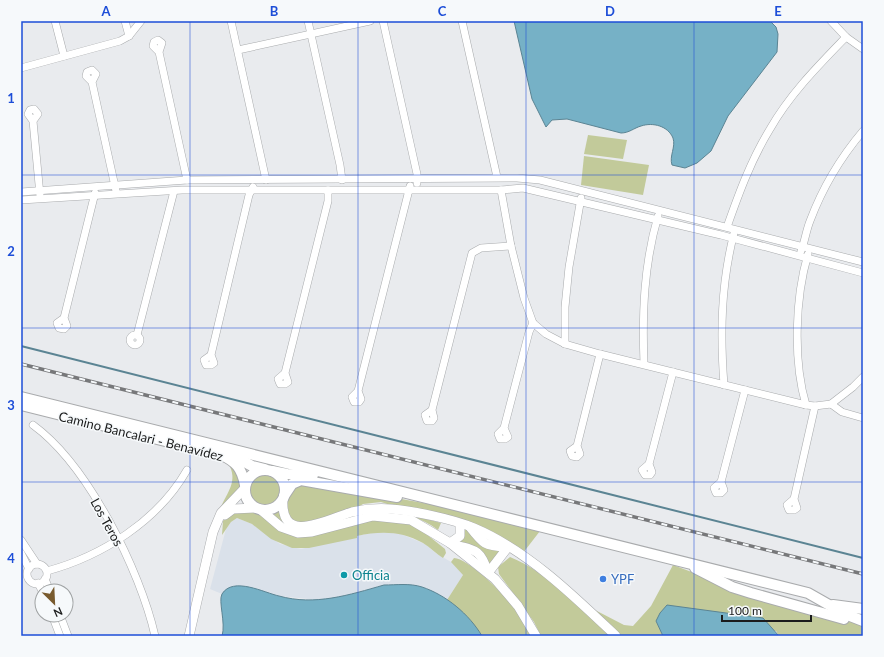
<svg xmlns="http://www.w3.org/2000/svg" width="884" height="657" viewBox="0 0 884 657" font-family="Lato,sans-serif">
	<style>
		.built { fill: #dae1ea }
		.green { fill: #c2ca9a }
		.water { fill: #76b1c6; stroke: #5b8493 }
		.lines { fill: none; stroke-linecap: round; stroke-linejoin: round }
		.stream { stroke: #5b8493; stroke-width: 2 }
		.minor-casing { stroke: #a9abad; stroke-width: 8 }
		.tertiary-casing { stroke: #a9abad; stroke-width: 10 }
		.secondary-casing { stroke: #a9abad; stroke-width: 12 }
		.minor { stroke: #fff; stroke-width: 7 }
		.tertiary { stroke: #fff; stroke-width: 9 }
		.secondary { stroke: #fff; stroke-width: 10 }
		.rail-casing { stroke: #77787a; stroke-width: 3.5 }
		.rail { stroke: #f6f9fb; stroke-width: 2; stroke-dasharray: 6; stroke-linecap: butt }
		.grid { fill: none; stroke: #1d4ed8; stroke-width: 1; stroke-opacity: 0.55 }
		.culture-dot { fill: #0f9aa8; stroke: #f6f9fb; stroke-width: 1.5 }
		.shop-dot { fill: #3f7fe0; stroke: #f6f9fb; stroke-width: 1.5 }
		.labels { text-anchor: middle; stroke-width: 3; stroke-linejoin: round; paint-order: stroke }
		.street-label { font-size: 13px; fill: #1b1c1c; stroke: #f6f9fb }
		.culture-label { font-size: 13px; fill: #0d838f; stroke: #f6f9fb; text-anchor: start }
		.shop-label { font-size: 13px; fill: #366cbe; stroke: #f6f9fb; text-anchor: start }
		.neatline { fill: none; stroke: #1d4ed8; stroke-width: 1.5 }
		.grid-label { font-size: 13px; text-anchor: middle; font-weight: bold; fill: #1d4ed8 }
	</style>
	<rect width="100%" height="100%" fill="#e9ebee"/>
	<polygon class="built" points="237,518 252,524 280,544 301,549 370,533 385,532 401,534 425,544 437,554 453,563 463,575 447,600 421,587 319,600 279,596 244,586 228,589 222,594 210,589 226,529 231,522"/>
	<g class="green">
		<polygon points="588,135 627,140 623,159 584,154"/>
		<polygon points="584,156 649,165 643,195 581,185"/>
		<path d="M228,463L234,465C244,493 240,489 220,509C227,492 239,481 228,463Z"/>
		<circle cx="264" cy="490" r="17"/>
		<polygon points="298,484 374,494 478,513 540,531 523,553 506,542 381,502 363,504 357,508 311,521 298,523 289,518 285,502"/>
		<path d="M279,509L287,522L291,526L301,528L358,514L383,511L412,515L441,523L438,530C403,504 364,513 326,524C315,527 302,532 290,528C282,525 277,518 270,514Z"/>
		<path d="M250,511L260,514L277,528L375,520L409,524L425,533L445,549L446,553L443,558C436,554 430,547 423,543C401,531 381,531 357,536V538L309,548H292L271,539L252,524L237,518L231,522L222,535L223,521L228,514Z"/>
		<polygon points="465,528 499,550 500,553 489,564 458,542 463,537"/>
		<path d="M510,557C549,573 581,608 611,636H541L534,622L499,574L498,567Z"/>
		<path d="M454,558C469,559 503,593 512,605C520,615 526,626 533,636H482L468,618L447,600L463,575L451,562Z"/>
		<polygon points="673,565 766,600 863,625 863,636 779,636 776,631 656,621 663,636 621,636 595,610 624,625 633,626 651,606"/>
	</g>
	<g class="water">
		<path d="M514,21H770L776,27L778,34L777,52L728,116L711,151L697,163L685,168L672,165C669,156 676,147 673,138C668,126 653,122 641,126C634,128 629,133 621,133L567,119L552,120L546,127L532,99Z"/>
		<path d="M384,585C396,585 410,583 422,587C446,595 469,614 482,636H222C226,623 218,601 222,594C233,576 265,593 279,596C315,606 349,595 384,585Z"/>
		<polygon points="667,605 763,618 779,636 663,636 656,621 660,613"/>
	</g>
	<g class="lines">
		<polyline class="stream" points="21,346 863,558"/>
		<defs>
			<g id="minor">
				<polyline points="55,21 64,56"/>
				<polyline points="125,21 129,36"/>
				<polyline points="231,21 266,180"/>
				<polyline points="308,21 340,165 342,180"/>
				<polyline points="383,21 417,174 417,183"/>
				<polyline points="462,21 497,177"/>
				<polyline points="831,21 846,37 863,49"/>
				<polyline points="238,50 370,21"/>
				<polyline points="159,52 153,46 154,42 158,40 162,43 159,52 187,180"/>
				<polyline points="21,68 120,41 129,36 141,21"/>
				<polyline points="92,82 86,76 87,72 92,70 96,74 92,82 116,191"/>
				<polyline points="33,121 38,114 34,109 30,110 28,114 33,121 40,195"/>
				<polyline points="501,190 511,246 524,298 533,323 546,334 565,344 600,354 806,405 815,406 831,404 842,412 863,418"/>
				<polyline points="21,192 187,180 517,178 540,180 863,262"/>
				<polyline points="21,200 182,190 501,190 523,188 721,235 863,273"/>
				<path d="M727,227C739,193 751,160 770,129C790,94 818,66 846,37"/>
				<path d="M801,251C805,241 806,231 810,221C822,189 841,157 863,131"/>
				<polyline points="64,318 57,323 59,328 64,329 67,326 64,318 95,193"/>
				<circle cx="135" cy="340" r="5"/>
				<polyline points="137,335 174,191"/>
				<polyline points="565,344 565,307 569,267 581,198"/>
				<polyline points="211,355 204,360 206,365 211,365 214,363 211,355 249,195 253,187"/>
				<path d="M644,364C642,313 644,264 658,216"/>
				<polyline points="285,373 278,379 280,384 285,384 288,382 285,373 328,201 328,190"/>
				<path d="M724,385C720,333 721,284 734,233"/>
				<polyline points="358,391 361,399 359,402 354,402 352,397 358,391 410,186"/>
				<polyline points="831,404 853,387 863,377"/>
				<path d="M806,405C793,361 795,298 808,254"/>
				<polyline points="432,410 425,415 427,421 432,421 434,418 432,410 472,253 481,248 511,246"/>
				<path d="M33,425C88,465 140,570 155,636"/>
				<polyline points="504,428 508,437 505,439 500,439 498,434 504,428 529,332 533,323"/>
				<polyline points="577,446 570,451 572,456 577,457 580,454 577,446 600,354"/>
				<polyline points="649,464 642,470 645,475 650,475 652,472 649,464 673,372"/>
				<polyline points="721,482 714,488 716,493 721,493 724,490 721,482 745,390"/>
				<polyline points="794,499 787,505 789,510 794,510 797,508 794,499 815,406"/>
				<polyline points="21,540 37,564"/>
				<polyline points="21,553 29,569"/>
				<circle cx="37" cy="574" r="10"/>
				<path d="M47,571C102,556 158,521 187,470"/>
				<polyline points="45,579 50,591"/>
				<polyline points="38,583 42,591"/>
				<polyline points="52,615 60,636"/>
				<polyline points="60,615 68,636"/>
			</g>
			<g id="tertiary">
				<path d="M283,499C280,547 328,519 352,512C365,509 378,508 391,509C414,511 453,519 474,528C528,551 574,596 616,636"/>
				<polyline points="261,510 281,527 298,533 312,532 373,516 411,520 450,543 495,579 518,606 536,636"/>
				<polyline points="225,515 233,509 255,508"/>
				<path d="M470,527C483,544 485,546 506,547"/>
				<polyline points="450,543 460,536 460,524"/>
				<path d="M454,545C476,550 481,550 488,573"/>
				<polyline points="488,573 508,547"/>
				<polyline points="189,636 213,532 221,513 244,489"/>
			</g>
			<g id="secondary">
				<polyline points="21,397 808,593 845,614 863,621"/>
				<path d="M21,405L221,455C236,461 242,469 245,485"/>
				<polyline points="232,455 252,466 265,469"/>
				<circle cx="265" cy="490" r="20"/>
				<polyline points="272,471 287,474 313,475"/>
				<polyline points="284,496 292,484 301,480 397,497"/>
				<polyline points="695,568 732,587 751,593 844,619"/>
				<polyline points="833,605 863,609"/>
			</g>
		</defs>
		<use href="#minor" class="minor-casing"/>
		<use href="#tertiary" class="tertiary-casing"/>
		<use href="#secondary" class="secondary-casing"/>
		<use href="#minor" class="minor"/>
		<use href="#tertiary" class="tertiary"/>
		<use href="#secondary" class="secondary"/>
		<defs>
			<polyline id="rail" points="21,364 863,574"/>
		</defs>
		<use href="#rail" class="rail-casing"/>
		<use href="#rail" class="rail"/>
	</g>
	<path class="grid" d="M190,21V636M358,21V636M526,21V636M694,21V636M21,175H863M21,328H863M21,482H863"/>
	<circle class="culture-dot" cx="344" cy="575" r="4"/>
	<circle class="shop-dot" cx="603" cy="579" r="4"/>
	<g class="labels">
		<g class="street-label">
			<text transform="translate(141 436) rotate(14)" y="5">Camino Bancalari - Benavídez</text>
			<text transform="translate(107 522) rotate(61)" y="5">Los Teros</text>
		</g>
		<g class="culture-label">
			<text x="352" y="580">Officia</text>
		</g>
		<g class="shop-label">
			<text x="611" y="584">YPF</text>
		</g>
	</g>
	<rect width="884" height="657" fill="none" stroke="#f6f9fb" stroke-width="44"/>
	<g transform="translate(54 603) rotate(156)"><circle r="19" fill="#f6f9fb" stroke="#9ea1a2"/>
	<path d="M0-3L7 15L0 10L-7 15Z" fill="#795b2f"/>
	<text y="-6" font-size="11" font-weight="bold" text-anchor="middle" fill="#1b1c1c">N</text>
	</g>
	<path d="M722 615v6h89v-6" fill="none" stroke="#1b1c1c" stroke-width="2"/>
	<text x="728" y="615" font-size="12" fill="#1b1c1c" stroke="#f6f9fb" stroke-width="3" paint-order="stroke">100 m</text>
	<rect x="22" y="22" width="840" height="613" class="neatline"/>
	<g class="grid-label">
		<text x="106" y="16">A</text>
		<text x="274" y="16">B</text>
		<text x="442" y="16">C</text>
		<text x="610" y="16">D</text>
		<text x="778" y="16">E</text>
		<text x="11" y="103">1</text>
		<text x="11" y="256">2</text>
		<text x="11" y="410">3</text>
		<text x="11" y="563">4</text>
	</g>
</svg>
